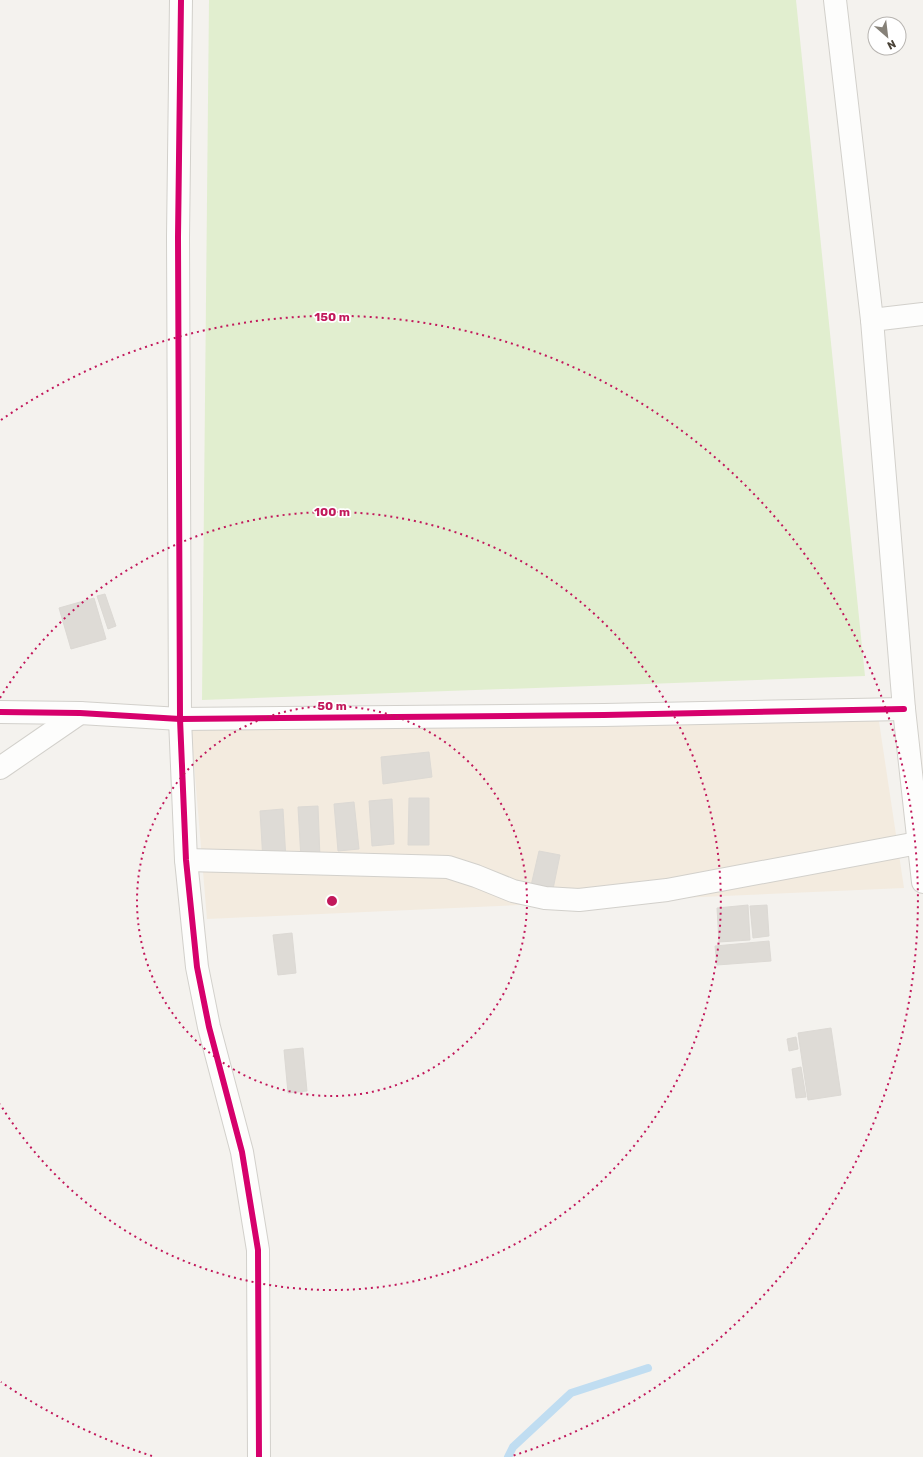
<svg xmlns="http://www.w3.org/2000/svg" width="923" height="1457" viewBox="0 0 923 1457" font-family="Rubik,sans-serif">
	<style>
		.commercial { fill: #f3ebdf }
		.green { fill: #e1eecf }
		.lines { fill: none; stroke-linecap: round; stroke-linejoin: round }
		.stream { stroke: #c0ddf1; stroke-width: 8 }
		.building { fill: #dedbd6; stroke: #dcd9d4 }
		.minor-casing { stroke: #d2d0cb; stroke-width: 24 }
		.minor { stroke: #fdfdfc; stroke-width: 22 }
		.cycleway-casing { stroke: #fff; stroke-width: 8 }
		.cycleway { stroke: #d6006c; stroke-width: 6 }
		.ring { fill: none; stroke: #c2185b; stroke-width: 2; stroke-dasharray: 2 4 }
		.centre { fill: #c2185b; stroke: #fff; stroke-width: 2 }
		.ring-label { font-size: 12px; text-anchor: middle; font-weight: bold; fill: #c2185b; stroke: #fff; stroke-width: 3.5; stroke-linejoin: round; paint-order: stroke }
	</style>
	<rect width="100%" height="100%" fill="#f4f2ee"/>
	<polygon class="commercial" points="878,715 904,888 207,919 191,728"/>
	<polygon class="green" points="209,0 796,0 865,676 202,700"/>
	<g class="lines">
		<polyline class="stream" points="508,1457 513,1447 571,1393 648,1368"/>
	</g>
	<g class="building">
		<polygon points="105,594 116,626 108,629 97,596"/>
		<polygon points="94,598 106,639 71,649 59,608"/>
		<polygon points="429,752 432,777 383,784 381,757"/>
		<polygon points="409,798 429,798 429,845 408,845"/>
		<polygon points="392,799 394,844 372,846 369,801"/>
		<polygon points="354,802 359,849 338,851 334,804"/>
		<polygon points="318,806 320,858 301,859 298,807"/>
		<polygon points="283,809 286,860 263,861 260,811"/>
		<polygon points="539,851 560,855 552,894 530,890"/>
		<polygon points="748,905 750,940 719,942 717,908"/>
		<polygon points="767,905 769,936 753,938 750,906"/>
		<polygon points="292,933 296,973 278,975 273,935"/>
		<polygon points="769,941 771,961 717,965 715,946"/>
		<polygon points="831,1028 841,1095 808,1100 798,1033"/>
		<polygon points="796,1037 798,1049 789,1051 787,1039"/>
		<polygon points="303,1048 307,1091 288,1093 284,1050"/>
		<polygon points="801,1067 806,1097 796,1098 792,1069"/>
	</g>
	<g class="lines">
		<defs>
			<g id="minor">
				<polyline points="181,0 178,237 180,719 186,860 197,967 209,1027 242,1152 258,1250 259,1457"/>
				<polyline points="835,0 872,320 904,709 923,882"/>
				<polyline points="872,320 923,314"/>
				<polyline points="0,712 80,713 180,719 604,715 904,709"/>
				<polyline points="0,768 80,713"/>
				<polyline points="186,860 448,867 476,876 513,891 545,898 579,900 667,890 923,842"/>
			</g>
		</defs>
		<use href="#minor" class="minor-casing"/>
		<use href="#minor" class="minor"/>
		<defs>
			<g id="cycleway">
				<polyline points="181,0 178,237 180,719 186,860 197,967 209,1027 242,1152 258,1250 259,1457"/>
				<polyline points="0,712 80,713 180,719 604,715 904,709"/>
			</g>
		</defs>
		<use href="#cycleway" class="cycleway-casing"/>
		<use href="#cycleway" class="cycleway"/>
	</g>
	<g class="ring">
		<circle cx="332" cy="901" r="195"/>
		<path d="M0 698A389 389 0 1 1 0 1104"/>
		<path d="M152 1456A584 584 0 0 1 1 1382M1 420A584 584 0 1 1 512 1456"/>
	</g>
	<circle cx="332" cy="901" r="6" class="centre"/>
	<g class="ring-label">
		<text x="332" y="321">150 m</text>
		<text x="332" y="516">100 m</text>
		<text x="332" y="710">50 m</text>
	</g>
	<g transform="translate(887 36) rotate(152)"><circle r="19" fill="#ffffff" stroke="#b7b4b0"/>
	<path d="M0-3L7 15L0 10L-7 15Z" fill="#868178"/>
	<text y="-6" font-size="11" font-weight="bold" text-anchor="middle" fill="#4b4439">N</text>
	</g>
</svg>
